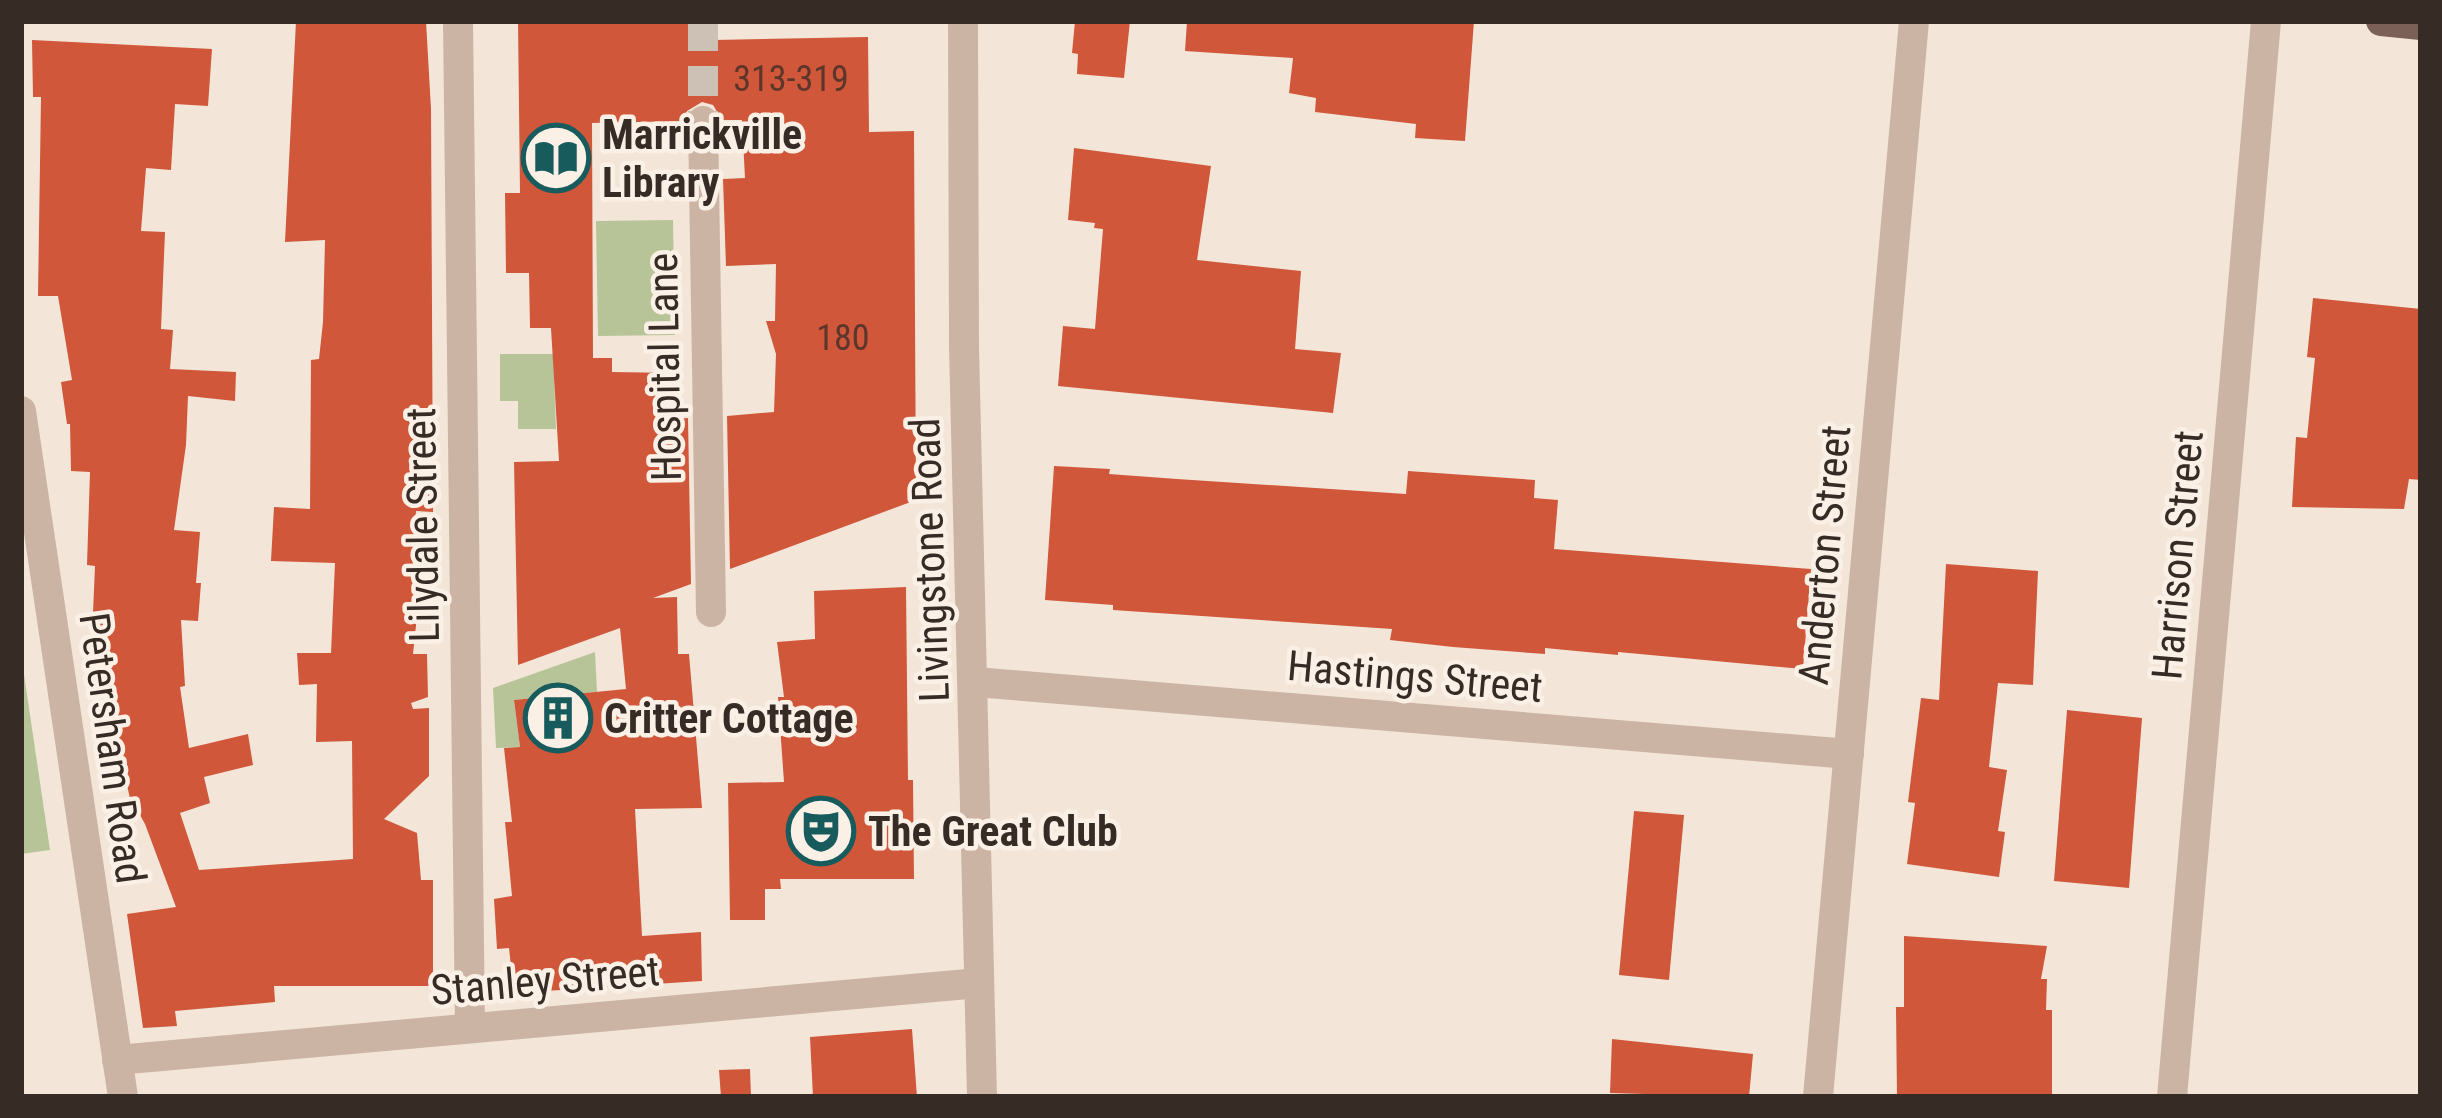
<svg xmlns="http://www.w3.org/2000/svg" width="2442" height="1118" viewBox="0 0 2442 1118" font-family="'Roboto Condensed',sans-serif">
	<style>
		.green { fill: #b7c498 }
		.building { fill: #d0573a }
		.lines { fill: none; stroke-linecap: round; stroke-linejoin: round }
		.minor-tunnel { stroke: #cdc1b5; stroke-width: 30; stroke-dasharray: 30 15; stroke-linecap: butt }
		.minor { stroke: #ccb4a4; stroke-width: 30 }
		.major { stroke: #7a6056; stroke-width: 30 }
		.labels { text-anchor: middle; stroke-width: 9; stroke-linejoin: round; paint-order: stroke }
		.number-label { font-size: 36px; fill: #5d362b }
		.poi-label { font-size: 42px; font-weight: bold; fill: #372b26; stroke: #fbf0e6; text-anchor: start }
		.street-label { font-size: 42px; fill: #372b26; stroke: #fbf0e6 }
	</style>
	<rect width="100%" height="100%" fill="#f3e6d9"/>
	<g class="green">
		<polygon points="673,220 675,335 598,336 596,221"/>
		<polygon points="500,354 572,354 554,377 556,429 518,429 518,401 500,401"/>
		<polygon points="595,652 597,692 514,700 520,747 496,748 493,688"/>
		<polygon points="21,654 50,850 21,854"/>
	</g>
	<g class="building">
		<polygon points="296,21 426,21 431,109 433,512 416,511 412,578 421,578 413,654 427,654 428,697 411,703 413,709 429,708 429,776 384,819 417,833 421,880 433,880 433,986 274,986 275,1002 175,1011 177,1026 143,1028 127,914 176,907 145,824 140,815 134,816 109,706 97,613 93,613 95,566 87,565 90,472 71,471 70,424 67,424 61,382 72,380 58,296 38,296 41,97 33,97 32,40 212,49 208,106 175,104 171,170 146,168 141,231 165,232 161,329 173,330 170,369 236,372 235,401 188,396 186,445 174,530 200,532 196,583 201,583 198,621 181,620 185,686 180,687 189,748 248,734 253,765 204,777 210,803 180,813 199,870 353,859 352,741 316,742 317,684 299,685 297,653 331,653 335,563 271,561 274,507 310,509 311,360 319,359 323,322 325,240 285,242"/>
		<polygon points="518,21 714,21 714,40 868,37 869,132 914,131 916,500 730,569 727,416 774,412 776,354 766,321 775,321 776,264 726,266 723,179 745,178 742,120 722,120 713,105 702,102 687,111 684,121 592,123 593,358 612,358 612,372 675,373 676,419 688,418 691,584 653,598 677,597 678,654 689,654 702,808 635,809 642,936 701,932 702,981 514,993 509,948 497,949 494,899 512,896 505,822 512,822 504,748 520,747 514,700 626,689 620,628 518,665 514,462 559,461 551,328 530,328 529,273 506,273 505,193 520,193"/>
		<polygon points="1075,21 1130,21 1124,78 1077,74 1078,54 1072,53"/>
		<polygon points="1187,21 1474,21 1465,141 1415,138 1416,124 1315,112 1316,98 1289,93 1293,58 1185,51"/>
		<polygon points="1074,148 1211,166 1197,260 1301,271 1295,349 1341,353 1333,413 1058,386 1063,326 1095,329 1103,229 1094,228 1095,223 1068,220"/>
		<polygon points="2313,298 2421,309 2421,480 2409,479 2404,509 2292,507 2296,437 2307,438 2315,358 2307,357"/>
		<polygon points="1054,466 1110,469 1109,474 1177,479 1406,494 1408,471 1535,480 1534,498 1558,500 1554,549 1811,569 1803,669 1618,652 1618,655 1545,648 1545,654 1453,647 1390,640 1392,629 1113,610 1113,605 1045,600"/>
		<polygon points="1946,564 2038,571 2033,685 1998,683 1989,767 2007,770 1998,831 2005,832 1999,877 1907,864 1915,803 1908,802 1921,698 1939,700"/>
		<polygon points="906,587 908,780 913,780 914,879 780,879 781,889 765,889 765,920 730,920 728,783 784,782 778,697 784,697 777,642 815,639 814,591"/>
		<polygon points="2067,710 2142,718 2129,888 2054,881"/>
		<polygon points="1634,811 1684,815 1669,980 1619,975"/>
		<polygon points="1904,936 2047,946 2041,979 2047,979 2046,1010 2052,1010 2052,1097 1897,1097 1896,1007 1904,1007"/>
		<polygon points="912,1029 917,1097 813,1097 810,1037"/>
		<polygon points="1612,1039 1753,1054 1749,1097 1610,1093"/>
		<polygon points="750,1069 751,1097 721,1097 719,1070"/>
	</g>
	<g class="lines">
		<polyline class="minor-tunnel" points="703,21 703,121"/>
		<g class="minor">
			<polyline points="458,21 470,1028"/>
			<polyline points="963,21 964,347 982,1097"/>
			<polyline points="703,121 711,612"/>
			<polyline points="21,411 123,1097"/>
			<polyline points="975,682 1849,754"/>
			<polyline points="117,1060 979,983"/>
			<polyline points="1818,1097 1914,21"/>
			<polyline points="2172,1097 2266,21"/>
		</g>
		<polyline class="major" points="2381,21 2421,25"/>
	</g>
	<defs>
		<symbol id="library-ring" viewBox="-11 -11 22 22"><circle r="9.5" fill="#fbf0e6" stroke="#185b5c" stroke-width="1.5"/><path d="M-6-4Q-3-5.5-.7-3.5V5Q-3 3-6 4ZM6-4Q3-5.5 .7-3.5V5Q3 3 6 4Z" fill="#185b5c"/></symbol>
		<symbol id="building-ring" viewBox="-11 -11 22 22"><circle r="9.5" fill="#fbf0e6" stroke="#185b5c" stroke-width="1.5"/><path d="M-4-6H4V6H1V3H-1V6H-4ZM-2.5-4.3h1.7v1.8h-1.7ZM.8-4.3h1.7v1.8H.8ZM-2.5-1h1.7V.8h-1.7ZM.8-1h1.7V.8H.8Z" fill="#185b5c"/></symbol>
		<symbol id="theatre-ring" viewBox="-11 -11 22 22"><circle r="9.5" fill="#fbf0e6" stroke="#185b5c" stroke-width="1.5"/><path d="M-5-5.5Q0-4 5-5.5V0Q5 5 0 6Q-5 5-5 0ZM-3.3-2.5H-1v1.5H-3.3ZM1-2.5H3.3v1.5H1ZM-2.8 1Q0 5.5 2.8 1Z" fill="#185b5c"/></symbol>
	</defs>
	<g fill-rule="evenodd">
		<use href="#library-ring" x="518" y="120" width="76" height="76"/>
		<use href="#building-ring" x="520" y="680" width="76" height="76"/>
		<use href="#theatre-ring" x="783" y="793" width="76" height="76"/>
	</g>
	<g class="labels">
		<g class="number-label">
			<text x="791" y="91">313-319</text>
			<text x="843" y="350">180</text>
		</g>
		<g class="poi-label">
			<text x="602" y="149">Marrickville<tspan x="602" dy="48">Library</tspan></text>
			<text x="604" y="733">Critter Cottage</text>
			<text x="868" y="846">The Great Club</text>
		</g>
		<g class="street-label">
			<text transform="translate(664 367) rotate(-91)" y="15">Hospital Lane</text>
			<text transform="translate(422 525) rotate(-91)" y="15">Lilydale Street</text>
			<text transform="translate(1824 555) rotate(-85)" y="15">Anderton Street</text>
			<text transform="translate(2177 555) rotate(-85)" y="15">Harrison Street</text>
			<text transform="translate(929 560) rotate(-92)" y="15">Livingstone Road</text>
			<text transform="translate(1415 676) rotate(5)" y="15">Hastings Street</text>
			<text transform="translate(113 748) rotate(82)" y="15">Petersham Road</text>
			<text transform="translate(545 980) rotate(-5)" y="15">Stanley Street</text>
		</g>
	</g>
	<rect width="2442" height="1118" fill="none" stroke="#372b26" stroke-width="48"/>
</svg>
